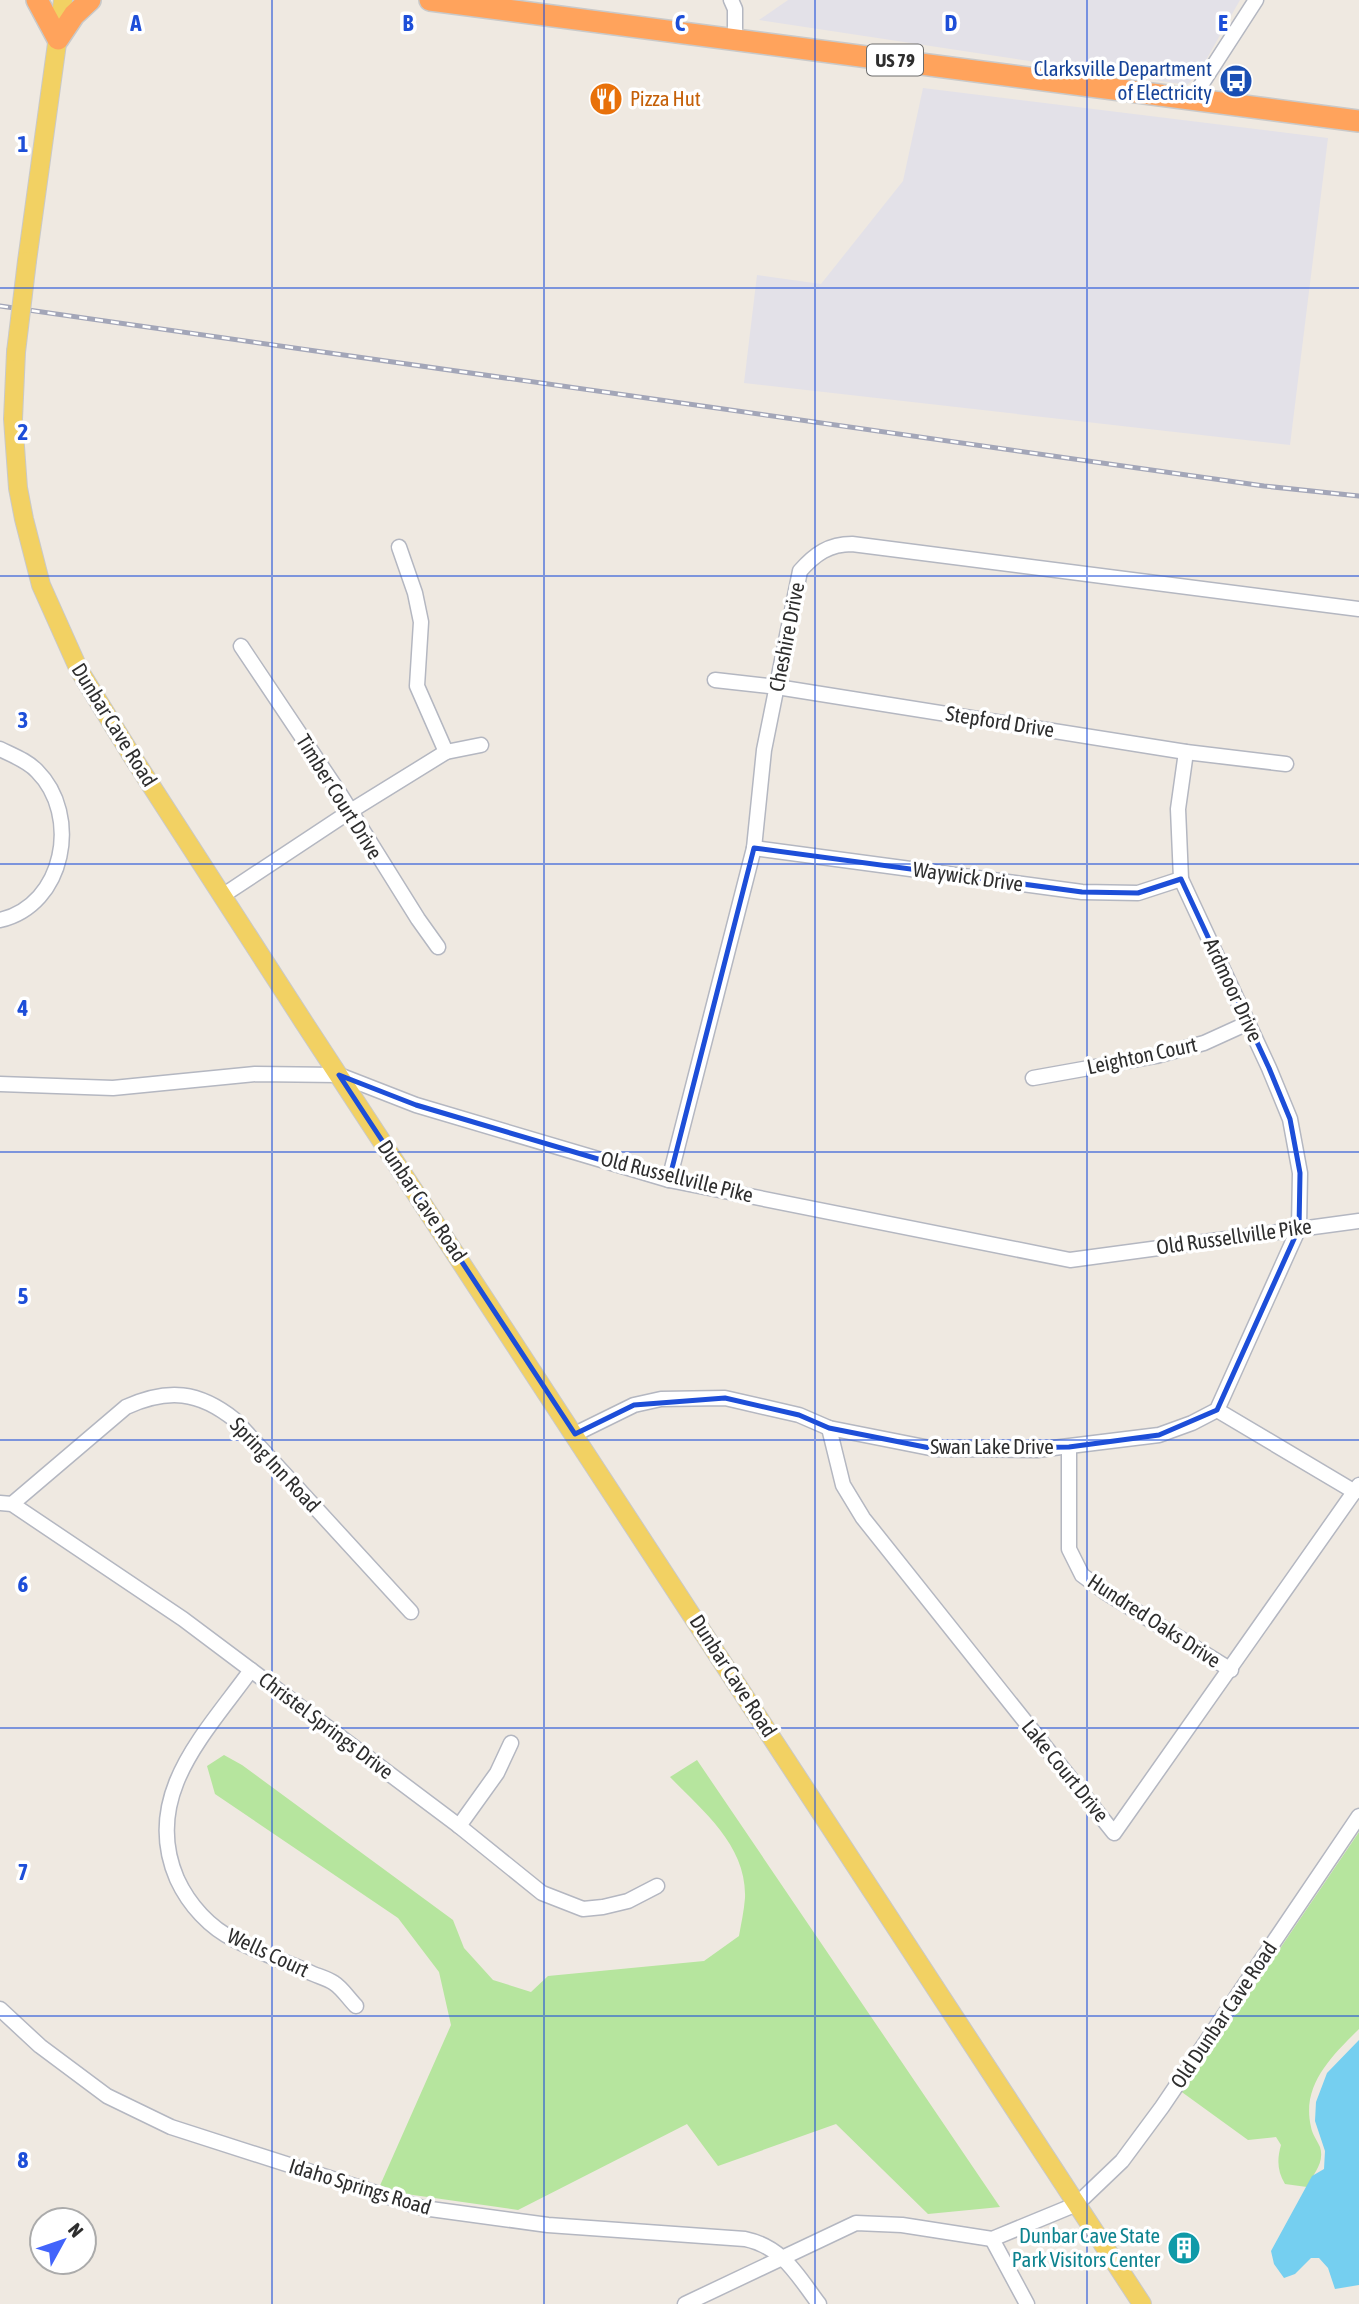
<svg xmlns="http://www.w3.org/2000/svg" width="1359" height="2304" viewBox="0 0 1359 2304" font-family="'Asap Condensed',sans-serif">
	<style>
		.industrial { fill: #e3e1e8 }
		.green { fill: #b6e59e }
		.water { fill: #75cff0 }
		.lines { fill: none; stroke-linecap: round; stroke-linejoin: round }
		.minor-casing { stroke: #b4b7c1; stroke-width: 17 }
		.major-casing { stroke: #c9c9c9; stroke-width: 20 }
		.highway-casing { stroke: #c9c9c9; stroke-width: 24 }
		.minor { stroke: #fff; stroke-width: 14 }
		.major { stroke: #f2d163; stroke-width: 18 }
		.highway { stroke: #ffa35c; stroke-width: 21 }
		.rail-casing { stroke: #a3a6b8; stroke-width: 5 }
		.rail { stroke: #fff; stroke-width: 2.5; stroke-dasharray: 8; stroke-linecap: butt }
		.major-bridge-casing { stroke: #c9c9c9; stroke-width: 20; stroke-linecap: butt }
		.major-bridge { stroke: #f2d163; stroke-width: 18 }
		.marked { fill: none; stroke: #1d4ed8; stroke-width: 5; stroke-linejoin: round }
		.grid { fill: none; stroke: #1d4ed8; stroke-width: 2; stroke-opacity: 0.55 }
		.labels { text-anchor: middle; stroke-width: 7; stroke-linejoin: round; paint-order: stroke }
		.shield { fill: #fff; stroke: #6d6d6d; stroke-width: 2 }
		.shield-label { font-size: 19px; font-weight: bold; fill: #2e2e2e }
		.transit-label { font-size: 21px; fill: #164399; stroke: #fff; text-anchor: end }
		.food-label { font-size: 21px; fill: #c56008; stroke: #fff; text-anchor: start }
		.street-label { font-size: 21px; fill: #2e2e2e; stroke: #fff }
		.culture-label { font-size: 21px; fill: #0d838f; stroke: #fff; text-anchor: end }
		.grid-label { font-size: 23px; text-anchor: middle; font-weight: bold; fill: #1d4ed8; stroke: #fff; stroke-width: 7; stroke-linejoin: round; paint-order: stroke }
	</style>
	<rect width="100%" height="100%" fill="#efe9e1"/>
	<g class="industrial">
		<polygon points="788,0 1240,0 1198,74 1187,85 759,20"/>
		<polygon points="923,88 1328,138 1290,445 744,383 757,275 821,284 903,181"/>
	</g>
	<g class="green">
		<path d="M224,1755L242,1765L453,1920L464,1948L493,1980L531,1992L548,1976L704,1961L739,1936C741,1924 744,1911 745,1898C747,1846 703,1811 670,1777L697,1760L1000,2207L928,2214L836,2124L718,2166L687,2124L518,2210L378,2190L451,2025L439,1972L398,1918L215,1794L207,1766Z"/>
		<path d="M1359,1832V2029C1332,2056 1301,2085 1311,2127C1312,2134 1317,2140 1320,2147C1325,2163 1313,2174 1307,2187L1285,2184C1277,2171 1277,2159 1281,2145L1276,2137L1248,2140L1179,2090L1235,2015Z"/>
	</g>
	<polygon class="water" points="1359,2040 1359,2285 1335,2289 1328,2268 1319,2258 1311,2258 1295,2274 1284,2278 1274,2264 1271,2251 1312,2176 1324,2169 1325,2151 1315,2121 1316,2102 1327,2073"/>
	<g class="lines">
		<defs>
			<g id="minor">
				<polyline points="731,0 735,9 735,39"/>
				<polyline points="1192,99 1256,0"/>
				<polyline points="399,547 415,593 421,622 417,686 446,752"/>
				<polyline points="241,646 340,794 418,919 438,947"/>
				<polyline points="715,680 777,687 1186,752 1286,764"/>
				<path d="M0,749C12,755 28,761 37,771C81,815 65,905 0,920"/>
				<polyline points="754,848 1082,892 1138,893 1181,879"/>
				<polyline points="222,896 349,812 446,752 481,745"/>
				<polyline points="1033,1078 1156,1056 1204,1043 1248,1023"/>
				<polyline points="0,1084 113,1088 255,1074 339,1075 416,1105 669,1180 1070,1260 1359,1221"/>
				<path d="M669,1180L754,848L764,750L800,571C815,554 829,544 852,544L1359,609"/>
				<polyline points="1217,1410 1355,1492"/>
				<polyline points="829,1428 843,1485 863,1518 1114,1833 1359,1485"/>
				<polyline points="575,1434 634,1405 661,1399 725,1398 799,1415 829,1428 935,1449 1037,1450 1159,1435 1192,1423 1217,1410 1299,1228 1300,1173 1290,1119 1269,1068 1181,879 1178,809 1186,752"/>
				<polyline points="1069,1447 1069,1549 1082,1575 1105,1592 1231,1670"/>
				<polyline points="0,1503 12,1504 183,1619 459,1826 542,1893 583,1909 603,1907 628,1901 657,1886"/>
				<path d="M12,1504L126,1407C168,1388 199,1391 235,1420L411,1612"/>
				<path d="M251,1670C206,1733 141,1795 177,1879C189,1905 210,1928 235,1940C259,1952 285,1962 309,1972C317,1976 327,1978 334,1983C342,1988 349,1999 356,2006"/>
				<polyline points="459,1826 497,1773 511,1743"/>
				<path d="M0,2009L40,2046L107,2096L171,2127L423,2208L548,2225L745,2239C783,2247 797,2275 819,2304"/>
				<polyline points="992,2239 1027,2304"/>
				<polyline points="685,2304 856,2223 902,2225 992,2239 1077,2204 1122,2161 1162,2107 1359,1816"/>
			</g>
			<g id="major">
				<polyline points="27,261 63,0"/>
				<polyline points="16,352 13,419 18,488 24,519 41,585 79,670 132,756 303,1021 1142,2304"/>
			</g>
			<g id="highway">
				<polyline points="37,0 58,39 74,15 90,0"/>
				<polyline points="430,0 1359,121"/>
			</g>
		</defs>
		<use href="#minor" class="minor-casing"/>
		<use href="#major" class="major-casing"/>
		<use href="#highway" class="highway-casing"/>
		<use href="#minor" class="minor"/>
		<use href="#major" class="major"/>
		<use href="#highway" class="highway"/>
		<defs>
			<polyline id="rail" points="0,306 1264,486 1359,496"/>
		</defs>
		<use href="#rail" class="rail-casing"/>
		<use href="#rail" class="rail"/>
		<defs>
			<polyline id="major-bridge" points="16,352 27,261"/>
		</defs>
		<use href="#major-bridge" class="major-bridge-casing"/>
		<use href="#major-bridge" class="major-bridge"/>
	</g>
	<path class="marked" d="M754,848L1082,892L1138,893L1181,879L1269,1068L1290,1119L1300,1173L1299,1228L1217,1410L1159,1435L1069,1447L935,1449L829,1428L799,1415L725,1398L634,1405L575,1434L339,1075L416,1105L669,1180Z"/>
	<path class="grid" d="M272,0V2304M544,0V2304M815,0V2304M1087,0V2304M0,288H1359M0,576H1359M0,864H1359M0,1152H1359M0,1440H1359M0,1728H1359M0,2016H1359"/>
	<defs>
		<symbol id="bus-disc" viewBox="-11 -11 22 22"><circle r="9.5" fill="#1a4fb4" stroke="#fff"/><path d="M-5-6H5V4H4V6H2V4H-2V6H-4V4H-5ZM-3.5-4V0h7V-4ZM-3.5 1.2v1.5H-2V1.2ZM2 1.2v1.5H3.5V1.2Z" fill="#fff"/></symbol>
		<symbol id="restaurant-disc" viewBox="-11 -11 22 22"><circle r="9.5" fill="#e8710a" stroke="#fff"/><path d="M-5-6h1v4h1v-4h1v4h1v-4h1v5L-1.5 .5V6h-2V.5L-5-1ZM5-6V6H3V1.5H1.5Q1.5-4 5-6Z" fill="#fff"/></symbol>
		<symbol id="building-disc" viewBox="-11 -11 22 22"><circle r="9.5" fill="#0f9aa8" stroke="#fff"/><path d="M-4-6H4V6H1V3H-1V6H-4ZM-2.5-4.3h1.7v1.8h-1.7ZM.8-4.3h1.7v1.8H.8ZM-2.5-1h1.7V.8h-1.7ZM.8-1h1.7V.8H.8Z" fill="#fff"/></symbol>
	</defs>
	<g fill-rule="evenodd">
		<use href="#bus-disc" x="1217" y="62" width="38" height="38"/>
		<use href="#restaurant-disc" x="587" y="80" width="38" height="38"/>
		<use href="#building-disc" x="1165" y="2229" width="38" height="38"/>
	</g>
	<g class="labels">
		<rect class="shield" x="867" y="44.5" width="56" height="31" rx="5"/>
		<g class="shield-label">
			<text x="895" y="67">US 79</text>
		</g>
		<g class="transit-label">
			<text x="1212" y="76">Clarksville Department<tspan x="1212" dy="24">of Electricity</tspan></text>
		</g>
		<g class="food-label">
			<text x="630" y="106">Pizza Hut</text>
		</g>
		<g class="street-label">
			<text transform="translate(787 637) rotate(-79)" y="7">Cheshire Drive</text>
			<text transform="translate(1000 722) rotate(9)" y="7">Stepford Drive</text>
			<text transform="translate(114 725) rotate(58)" y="7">Dunbar Cave Road</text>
			<text transform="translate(339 797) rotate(58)" y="7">Timber Court Drive</text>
			<text transform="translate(968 877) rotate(8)" y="7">Waywick Drive</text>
			<text transform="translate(1233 990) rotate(65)" y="7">Ardmoor Drive</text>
			<text transform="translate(1142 1056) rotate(-12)" y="7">Leighton Court</text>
			<text transform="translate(677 1177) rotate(14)" y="7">Old Russellville Pike</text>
			<text transform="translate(422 1201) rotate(56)" y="7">Dunbar Cave Road</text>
			<text transform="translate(1234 1237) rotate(-8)" y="7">Old Russellville Pike</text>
			<text x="992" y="1454">Swan Lake Drive</text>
			<text transform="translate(275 1465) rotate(47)" y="7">Spring Inn Road</text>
			<text transform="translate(1154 1621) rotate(33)" y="7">Hundred Oaks Drive</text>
			<text transform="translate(733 1676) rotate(57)" y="7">Dunbar Cave Road</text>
			<text transform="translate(326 1726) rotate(37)" y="7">Christel Springs Drive</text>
			<text transform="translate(1065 1771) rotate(51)" y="7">Lake Court Drive</text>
			<text transform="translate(268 1953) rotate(25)" y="7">Wells Court</text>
			<text transform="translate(1224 2015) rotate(-56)" y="7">Old Dunbar Cave Road</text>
			<text transform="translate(360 2187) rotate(17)" y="7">Idaho Springs Road</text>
		</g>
		<g class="culture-label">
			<text x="1160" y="2243">Dunbar Cave State<tspan x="1160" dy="24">Park Visitors Center</tspan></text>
		</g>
	</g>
	<g class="grid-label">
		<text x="136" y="31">A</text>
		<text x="408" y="31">B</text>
		<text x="680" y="31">C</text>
		<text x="951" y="31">D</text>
		<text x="1223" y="31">E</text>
		<text x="23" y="152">1</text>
		<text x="23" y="440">2</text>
		<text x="23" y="728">3</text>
		<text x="23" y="1016">4</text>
		<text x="23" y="1304">5</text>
		<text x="23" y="1592">6</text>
		<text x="23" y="1880">7</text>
		<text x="23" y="2168">8</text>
	</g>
	<g transform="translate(63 2241) rotate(50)"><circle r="33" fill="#ffffff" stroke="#ababab" stroke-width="2"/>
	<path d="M0-5L12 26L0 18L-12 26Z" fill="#4264fb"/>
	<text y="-10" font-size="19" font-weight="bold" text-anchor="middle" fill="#2e2e2e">N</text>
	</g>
</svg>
